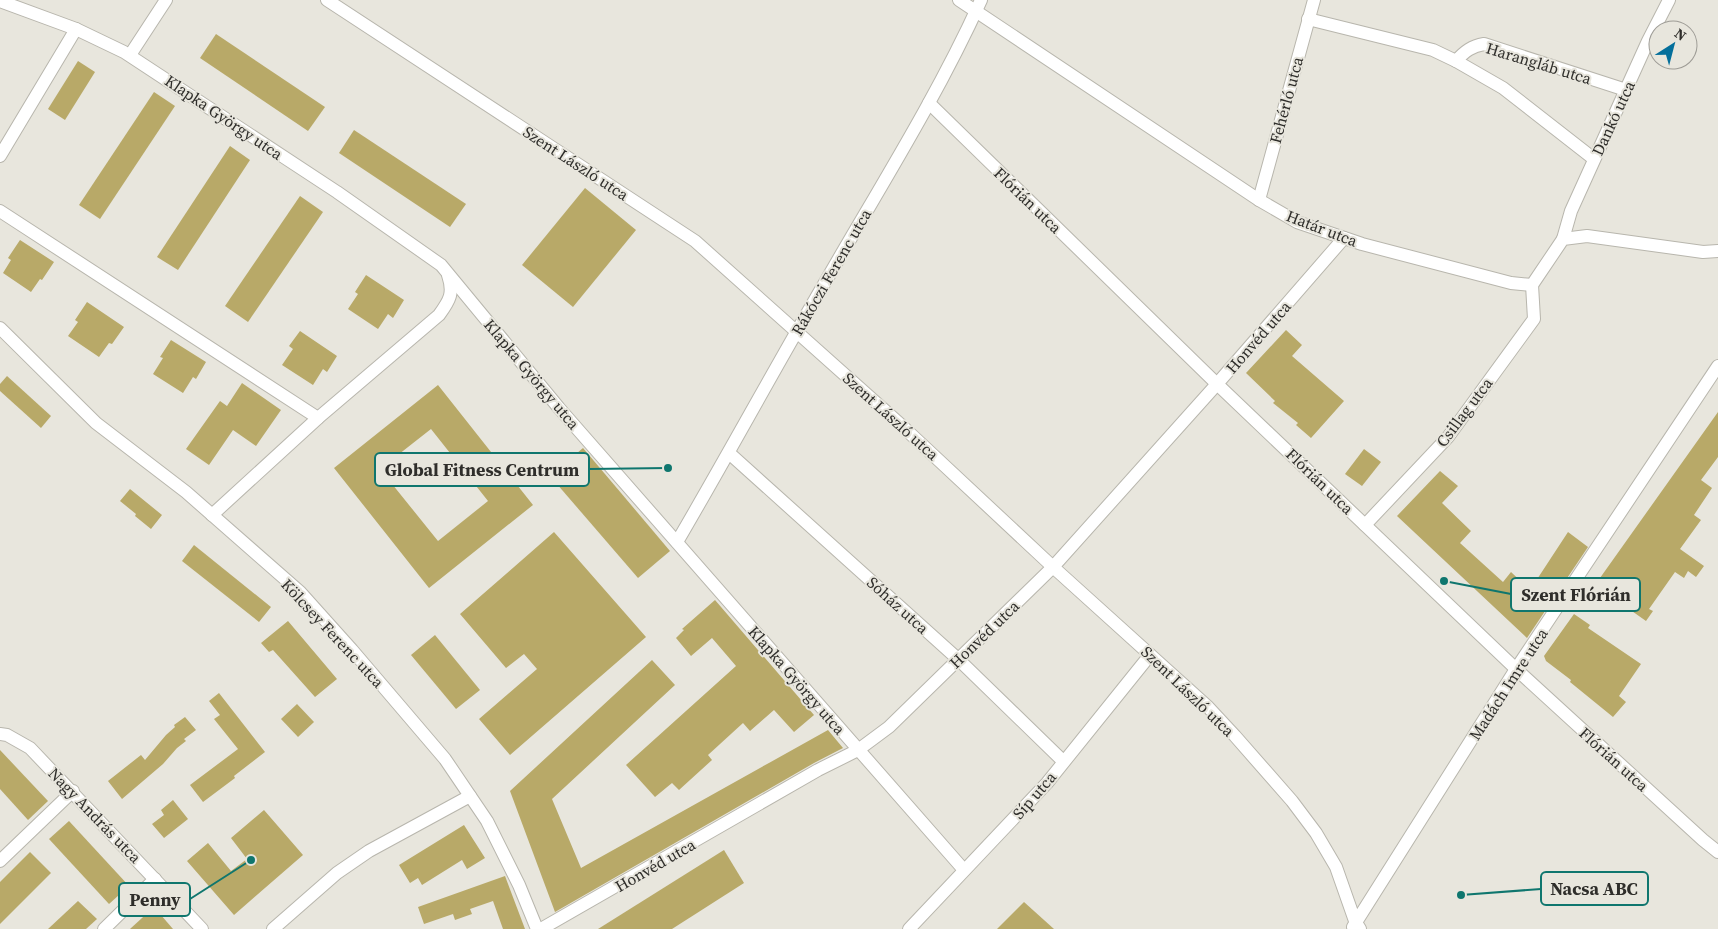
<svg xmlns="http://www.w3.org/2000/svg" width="1718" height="929" viewBox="0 0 1718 929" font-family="'Source Serif 4',serif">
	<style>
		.building { fill: #b8a968; fill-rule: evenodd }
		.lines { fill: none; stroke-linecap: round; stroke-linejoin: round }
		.minor-casing { stroke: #b8b6ad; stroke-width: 14 }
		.minor { stroke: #fff; stroke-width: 12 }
		.labels { text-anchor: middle; stroke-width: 4; stroke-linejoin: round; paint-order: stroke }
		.street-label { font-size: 16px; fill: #2f2e2b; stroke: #e8e6dd }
		.leader { fill: none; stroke: #0f766e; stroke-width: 2 }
		.callout-dot { fill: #0f766e; stroke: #e8e6dd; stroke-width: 2 }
		.callout { fill: #e8e6dd; stroke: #0f766e; stroke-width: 2 }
		.callout-label { font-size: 18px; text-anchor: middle; font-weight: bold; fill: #2f2e2b }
	</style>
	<rect width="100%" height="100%" fill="#e8e6dd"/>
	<g class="building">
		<polygon points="216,34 325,107 308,131 200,58"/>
		<polygon points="78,61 95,72 65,120 48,109"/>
		<polygon points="154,92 175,106 100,219 79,205"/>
		<polygon points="354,130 466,204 450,227 339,153"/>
		<polygon points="230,146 250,160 178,270 157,257"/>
		<polygon points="585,188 636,230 573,307 522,265"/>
		<polygon points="300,196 323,212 248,322 225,306"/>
		<polygon points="20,240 54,262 42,280 40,279 31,292 3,273 11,260 8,258"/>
		<polygon points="366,275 404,300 393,318 388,314 378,329 348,309 358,294 355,292"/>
		<polygon points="87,302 124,327 112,344 109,343 99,357 68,336 78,322 75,320"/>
		<polygon points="1286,330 1302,345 1292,356 1344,401 1311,438 1296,425 1298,423 1273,403 1275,401 1246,373"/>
		<polygon points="300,331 337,356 327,372 323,369 313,385 282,365 293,349 289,346"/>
		<polygon points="171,340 206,362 196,379 193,377 183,393 153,374 163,358 160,357"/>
		<polygon points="7,376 51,416 41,428 0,391 0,384"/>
		<polygon points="242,383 281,410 256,446 233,430 209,465 186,449 220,401 227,406"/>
		<path d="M438,385L533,505L429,588L334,468ZM431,429L488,501L438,541L380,469Z"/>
		<polygon points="1718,412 1718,457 1701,480 1712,488 1694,515 1701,520 1680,549 1704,566 1696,577 1688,571 1684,578 1675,572 1649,609 1653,611 1646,621 1595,585"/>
		<polygon points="583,448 670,551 638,578 550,476"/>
		<polygon points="1364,449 1381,462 1362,486 1345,474"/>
		<polygon points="1440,471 1458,486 1442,503 1471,531 1460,543 1503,582 1511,572 1530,590 1568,532 1588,547 1527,638 1397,516"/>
		<polygon points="130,489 162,515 151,529 135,516 136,514 120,501"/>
		<polygon points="554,532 646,637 510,755 479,719 537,669 524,654 506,668 460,614"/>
		<polygon points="194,545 271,607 259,622 182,561"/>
		<polygon points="715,600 814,715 794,732 774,710 750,731 743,723 708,755 712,760 679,790 672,783 655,797 626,765 736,666 712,638 691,656 676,638 684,630 682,629"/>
		<polygon points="1574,614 1590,625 1588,628 1641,664 1619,696 1626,702 1613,717 1570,682 1571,680 1546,661 1544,656"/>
		<polygon points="288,621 337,679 315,697 273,650 269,652 261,643"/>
		<polygon points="435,635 480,690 456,709 411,655"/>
		<polygon points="652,660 675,685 552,799 581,868 828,730 843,748 814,763 555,912 510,791"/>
		<polygon points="219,693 265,752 234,776 235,778 203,802 190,785 238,749 214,719 220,715 209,701"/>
		<polygon points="297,704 314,722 298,737 281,719"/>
		<polygon points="185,717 196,730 184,739 186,741 177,748 163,764 122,799 108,781 141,755 145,760 166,735 175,727 174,725"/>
		<polygon points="0,750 48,801 28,820 0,789"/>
		<polygon points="173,800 188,819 164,838 152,824 164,815 161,810"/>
		<polygon points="264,810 303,855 234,915 187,861 208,843 231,871 247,859 231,838"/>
		<polygon points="69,821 129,886 109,904 49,839"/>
		<polygon points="464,825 485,858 467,869 462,860 422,885 418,878 410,883 399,865"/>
		<polygon points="724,850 744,883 672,929 598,929"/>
		<polygon points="30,852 51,873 0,924 0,882"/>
		<polygon points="505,876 525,929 503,929 493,901 470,909 472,914 455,920 453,914 424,924 418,907"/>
		<polygon points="78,901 97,919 86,929 48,929"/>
		<polygon points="1024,902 1054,929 997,929"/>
		<polygon points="154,907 173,929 130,929"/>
	</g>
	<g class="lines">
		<defs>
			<g id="minor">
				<polyline points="327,0 695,241 901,425 1053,567 1208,707 1235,736 1292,801 1316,833 1336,867 1355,921 1360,929"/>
				<polyline points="959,0 1259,200 1297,222 1362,244 1511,283 1532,285 1563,239 1587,236 1703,252 1718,251"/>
				<polyline points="0,1 76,29 124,52 337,192 441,265 559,408 964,870"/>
				<polyline points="1308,19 1433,50 1456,61 1503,88 1594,159"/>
				<polyline points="130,55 166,0"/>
				<path d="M1456,61C1465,51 1472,46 1484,44L1626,90"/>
				<polyline points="929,103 1217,384 1516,669 1703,840 1718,852"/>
				<polyline points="0,156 76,29"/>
				<polyline points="1259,200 1314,0"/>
				<polyline points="0,211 318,418"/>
				<polyline points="1563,239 1571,211 1648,41 1669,0"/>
				<polyline points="0,328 96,423 186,492 300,592 352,650 445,759 487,821 519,885 537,929"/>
				<polyline points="729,453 959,660 1063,761"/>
				<path d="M212,515L318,418L439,315C450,300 454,293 448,275"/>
				<polyline points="1365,525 1448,437 1534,319 1532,285"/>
				<path d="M677,542C728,455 776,366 827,279C880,187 937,97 981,0"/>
				<polyline points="0,734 7,735 30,748 202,929"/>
				<polyline points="0,861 73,791"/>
				<polyline points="1353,927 1516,669 1718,366"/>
				<polyline points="104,929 155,879"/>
				<polyline points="273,929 337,873 369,851 470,796"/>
				<polyline points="541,929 818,770 858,750 889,727 1053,567 1217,384 1344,238"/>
				<polyline points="909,929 1047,783 1150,655"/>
			</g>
		</defs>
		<use href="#minor" class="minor-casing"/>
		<use href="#minor" class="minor"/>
	</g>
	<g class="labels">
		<g class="street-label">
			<text transform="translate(1539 63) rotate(17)" y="6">Harangláb utca</text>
			<text transform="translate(1286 100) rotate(-75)" y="6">Fehérló utca</text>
			<text transform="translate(224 117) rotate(34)" y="6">Klapka György utca</text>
			<text transform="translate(1613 118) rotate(-65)" y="6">Dankó utca</text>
			<text transform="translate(576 163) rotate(33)" y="6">Szent László utca</text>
			<text transform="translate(1028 200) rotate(44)" y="6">Flórián utca</text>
			<text transform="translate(1322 228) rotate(21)" y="6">Határ utca</text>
			<text transform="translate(831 272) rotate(-60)" y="6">Rákóczi Ferenc utca</text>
			<text transform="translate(1258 337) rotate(-49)" y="6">Honvéd utca</text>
			<text transform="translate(532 374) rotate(50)" y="6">Klapka György utca</text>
			<text transform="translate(1464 412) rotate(-53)" y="6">Csillag utca</text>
			<text transform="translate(891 416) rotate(42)" y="6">Szent László utca</text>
			<text transform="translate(1320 481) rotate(44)" y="6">Flórián utca</text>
			<text transform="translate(898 605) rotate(42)" y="6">Sóház utca</text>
			<text transform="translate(333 633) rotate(47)" y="6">Kölcsey Ferenc utca</text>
			<text transform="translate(984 634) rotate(-44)" y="6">Honvéd utca</text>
			<text transform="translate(797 680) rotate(49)" y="6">Klapka György utca</text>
			<text transform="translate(1508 684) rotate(-57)" y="6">Madách Imre utca</text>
			<text transform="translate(1188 691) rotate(44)" y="6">Szent László utca</text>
			<text transform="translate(1614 759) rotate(42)" y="6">Flórián utca</text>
			<text transform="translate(1034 795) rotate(-49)" y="6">Síp utca</text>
			<text transform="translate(95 815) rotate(46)" y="6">Nagy András utca</text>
			<text transform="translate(655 865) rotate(-30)" y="6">Honvéd utca</text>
		</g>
	</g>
	<path class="leader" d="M668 468L589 469M1444 581L1511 594M1461 895L1541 889M251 860L190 899"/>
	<g class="callout-dot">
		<circle cx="668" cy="468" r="5"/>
		<circle cx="1444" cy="581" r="5"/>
		<circle cx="1461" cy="895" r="5"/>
		<circle cx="251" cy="860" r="5"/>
	</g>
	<g class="callout">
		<rect x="375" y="453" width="214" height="33" rx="5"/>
		<rect x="1511" y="578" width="129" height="33" rx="5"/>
		<rect x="1541" y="872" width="107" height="33" rx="5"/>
		<rect x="119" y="883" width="71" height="33" rx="5"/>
	</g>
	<g class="callout-label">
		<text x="482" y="476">Global Fitness Centrum</text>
		<text x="1576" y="601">Szent Flórián</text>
		<text x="1594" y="895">Nacsa ABC</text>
		<text x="155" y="906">Penny</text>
	</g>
	<g transform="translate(1673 45) rotate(36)"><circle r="24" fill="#e8e6dd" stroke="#9e9c96"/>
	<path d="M0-4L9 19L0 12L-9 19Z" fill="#046f9b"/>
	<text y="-8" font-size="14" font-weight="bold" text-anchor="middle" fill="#2f2e2b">N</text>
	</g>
</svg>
